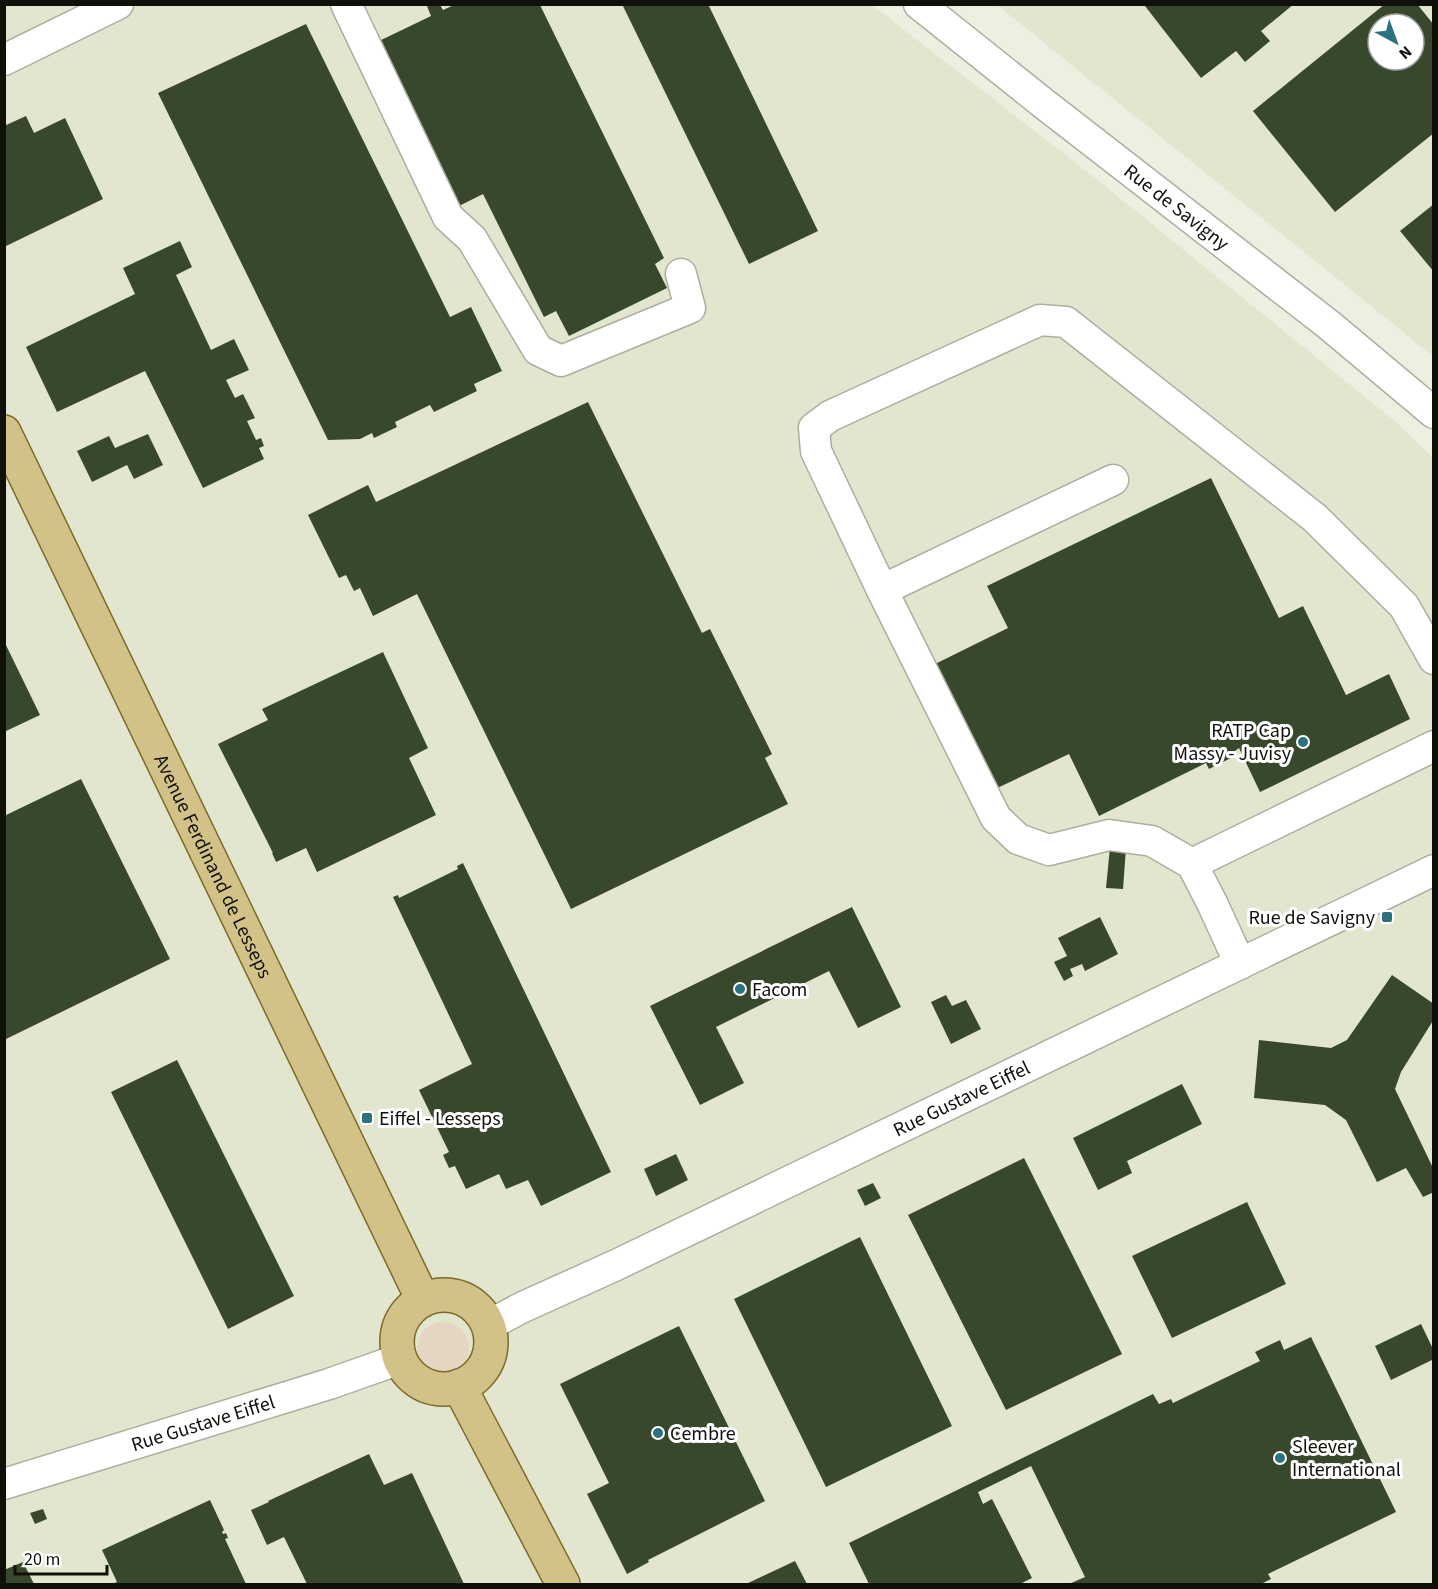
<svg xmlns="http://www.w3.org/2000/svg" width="1438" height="1589" viewBox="0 0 1438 1589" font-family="'Source Sans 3',sans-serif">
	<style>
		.built { fill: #e3e6cf; fill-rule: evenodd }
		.green { fill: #e5d6c3 }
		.building { fill: #38482d; fill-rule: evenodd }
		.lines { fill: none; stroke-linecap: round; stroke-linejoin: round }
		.minor-casing { stroke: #acaea0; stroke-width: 33 }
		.major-casing { stroke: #7b6a29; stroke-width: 36 }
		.minor { stroke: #fff; stroke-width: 30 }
		.major { stroke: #d3c288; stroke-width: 33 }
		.poi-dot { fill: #2b717f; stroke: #fff; stroke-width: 2 }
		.labels { text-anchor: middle; stroke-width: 6; stroke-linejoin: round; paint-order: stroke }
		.street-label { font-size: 20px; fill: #10100b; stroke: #fff }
		.poi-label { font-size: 20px; fill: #10100b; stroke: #fff; text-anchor: start }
	</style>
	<rect width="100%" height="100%" fill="#edefe0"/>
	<g class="built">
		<polygon points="5,5 872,5 1094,177 1396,422 1433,458 1433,1584 5,1584"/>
		<path d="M997,5H1433V356ZM1378,24H1414V60H1378Z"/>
	</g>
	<circle class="green" cx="443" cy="1348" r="26"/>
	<g class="building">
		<polygon points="622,4 708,4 818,231 749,264"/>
		<polygon points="1147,4 1294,4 1261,31 1270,41 1245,62 1236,51 1201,78 1145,6"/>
		<path d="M1385,4H1417L1434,25V133L1335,212L1253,111ZM1378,24H1414V60H1378Z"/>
		<polygon points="430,5 440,5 443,10 454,5 540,5 664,258 655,264 667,288 569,336 556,311 544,317 483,194 459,206 377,42 431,16 427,6"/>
		<polygon points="306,24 450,317 471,307 502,371 474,384 477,391 434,412 430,405 395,422 397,427 374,438 372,433 360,439 328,440 158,93"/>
		<polygon points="26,116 34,133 65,118 103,199 4,247 4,126"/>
		<polygon points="1434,204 1434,272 1400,231"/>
		<polygon points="180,241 192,267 176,275 211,350 234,339 249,370 226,380 235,398 243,394 255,418 247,421 256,440 261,438 264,446 259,448 264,459 203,488 145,371 57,412 26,347 135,294 123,268"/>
		<polygon points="588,402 702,633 710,629 772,754 765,758 788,804 571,909 417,594 373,616 360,588 354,591 346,575 339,578 308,515 368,485 376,502"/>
		<polygon points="148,434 163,465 134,479 127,465 92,482 77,451 109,436 115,448"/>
		<polygon points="1211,478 1279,618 1303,606 1346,695 1389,674 1410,719 1260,792 1239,748 1235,751 1235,756 1209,769 1206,763 1099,816 1069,754 993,790 933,665 1008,628 987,586"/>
		<polygon points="4,641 40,715 4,732"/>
		<polygon points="383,652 428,748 409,758 436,815 317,872 306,848 276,862 272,853 273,853 218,744 268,720 262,709"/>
		<polygon points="81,779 170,959 4,1040 4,816"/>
		<polygon points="1110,847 1126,848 1123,889 1106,888"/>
		<polygon points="463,863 611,1172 541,1206 528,1180 506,1189 499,1174 466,1189 455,1166 449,1168 443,1155 449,1152 419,1090 472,1064 393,897 398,895 399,898 458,869 457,866"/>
		<polygon points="852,907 901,1007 858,1028 829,971 716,1027 744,1083 700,1105 650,1006"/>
		<polygon points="1100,917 1118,954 1085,971 1082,964 1070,969 1073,976 1064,981 1054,962 1067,956 1058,938"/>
		<polygon points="1392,975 1434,1004 1434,1019 1401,1072 1395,1089 1434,1170 1434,1192 1423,1197 1406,1168 1377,1182 1346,1120 1325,1105 1254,1098 1259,1040 1331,1048 1347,1040"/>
		<polygon points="946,995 952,1006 966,1000 981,1029 951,1044 931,1002"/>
		<polygon points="177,1060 294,1296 228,1329 111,1092"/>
		<polygon points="1182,1084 1202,1124 1127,1161 1132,1173 1098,1190 1073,1138"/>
		<polygon points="676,1154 688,1180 656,1196 644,1169"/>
		<polygon points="1024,1158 1122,1354 1006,1410 908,1215"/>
		<polygon points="873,1183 881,1198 865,1206 857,1190"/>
		<polygon points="1247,1202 1286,1284 1172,1338 1132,1256"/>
		<polygon points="860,1237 952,1426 826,1487 734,1299"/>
		<polygon points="1421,1324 1434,1351 1434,1359 1391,1380 1375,1346"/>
		<polygon points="679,1326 765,1501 648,1560 649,1562 627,1574 587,1494 609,1483 560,1384"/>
		<polygon points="1311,1337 1396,1512 1268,1574 1271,1579 1263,1583 1264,1584 1069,1584 1085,1577 1031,1466 978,1492 983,1504 992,1499 1032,1578 1022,1583 1023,1584 869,1584 849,1543 1153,1394 1159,1404 1171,1399 1173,1403 1260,1361 1255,1352 1280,1340 1284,1350"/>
		<polygon points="369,1454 384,1485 412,1473 464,1584 307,1584 284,1537 267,1545 251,1510 269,1502 268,1501"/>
		<polygon points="210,1500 224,1530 222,1532 223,1534 226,1533 228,1538 225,1539 246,1584 112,1584 117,1582 102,1550"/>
		<polygon points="43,1509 47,1519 35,1524 30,1513"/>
		<polygon points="795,1561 807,1584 746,1584"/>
		<polygon points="23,1562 34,1584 4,1584 4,1570"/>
	</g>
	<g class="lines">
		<defs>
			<g id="minor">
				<polyline points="346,4 448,217 472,239 538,350 561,361 690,308 681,274"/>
				<path id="s1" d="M919,4L1043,103L1329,325L1434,413"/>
				<polyline points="4,60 118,4"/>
				<polyline points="882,590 1113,480"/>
				<polyline points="1192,864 1434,746"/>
				<polyline points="1240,964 1213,905 1192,864 1152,841 1109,835 1049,850 1018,839 996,818 882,590 816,451 814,428 830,416 1040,320 1066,322 1315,518 1404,606 1434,659"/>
				<path id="s2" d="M489,1325L523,1307L614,1266L1434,870"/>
				<path id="s3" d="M4,1484L329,1384L400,1359"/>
			</g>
			<g id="major">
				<path id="s4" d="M4,432L423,1300"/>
				<circle cx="444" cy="1342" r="47"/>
				<polyline points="459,1386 563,1584"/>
			</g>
		</defs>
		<use href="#minor" class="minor-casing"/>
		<use href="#major" class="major-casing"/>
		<use href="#minor" class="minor"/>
		<use href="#major" class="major"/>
	</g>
	<g class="poi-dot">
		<circle cx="1303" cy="742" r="6"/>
		<rect x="1381" y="911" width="12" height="12" rx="3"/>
		<circle cx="740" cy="989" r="6"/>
		<rect x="361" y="1112" width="12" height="12" rx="3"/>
		<circle cx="658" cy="1433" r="6"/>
		<circle cx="1280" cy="1458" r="6"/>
	</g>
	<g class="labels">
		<g class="street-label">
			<text dy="7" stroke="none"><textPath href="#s1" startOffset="328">Rue de Savigny</textPath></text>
			<text dy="7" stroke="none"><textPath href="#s4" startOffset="482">Avenue Ferdinand de Lesseps</textPath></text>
			<text dy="7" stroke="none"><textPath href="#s2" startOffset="524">Rue Gustave Eiffel</textPath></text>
			<text dy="7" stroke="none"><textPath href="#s3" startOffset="208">Rue Gustave Eiffel</textPath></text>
		</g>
		<g class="poi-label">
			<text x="1291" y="737" text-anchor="end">RATP Cap<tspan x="1291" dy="23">Massy - Juvisy</tspan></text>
			<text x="1375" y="924" text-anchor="end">Rue de Savigny</text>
			<text x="752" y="996">Facom</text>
			<text x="379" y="1125">Eiffel - Lesseps</text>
			<text x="670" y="1440">Cembre</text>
			<text x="1292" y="1453">Sleever<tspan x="1292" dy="23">International</tspan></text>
		</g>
	</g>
	<rect width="1438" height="1589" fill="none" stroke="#10100b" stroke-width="12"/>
	<g transform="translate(1396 42) rotate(139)"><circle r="28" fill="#ffffff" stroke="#9f9f9d" stroke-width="1.5"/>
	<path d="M0-4.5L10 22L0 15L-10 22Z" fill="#2b717f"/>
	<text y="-9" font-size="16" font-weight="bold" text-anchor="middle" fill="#10100b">N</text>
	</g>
	<path d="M15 1565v9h92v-9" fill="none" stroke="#10100b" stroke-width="3"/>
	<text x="24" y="1565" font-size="18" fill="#10100b" stroke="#ffffff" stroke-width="4.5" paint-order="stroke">20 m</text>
</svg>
